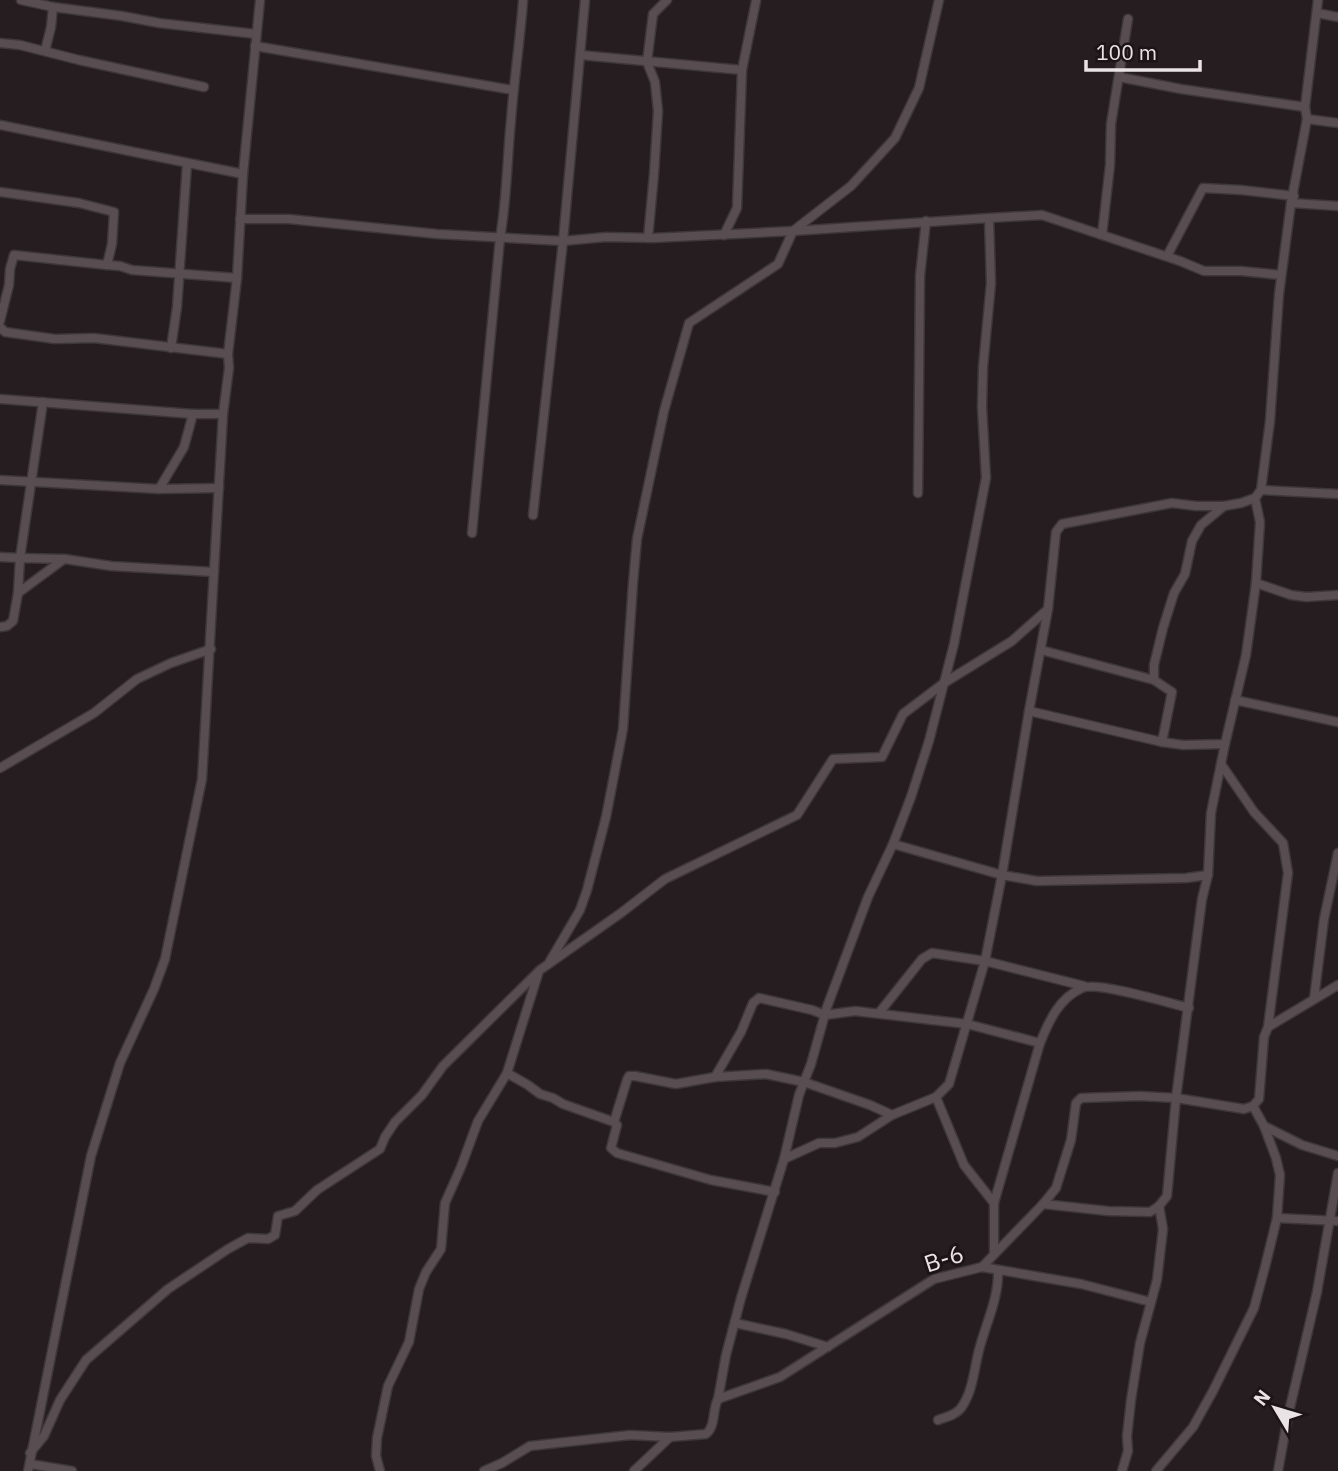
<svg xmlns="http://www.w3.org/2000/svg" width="1338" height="1471" viewBox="0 0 1338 1471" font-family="'IBM Plex Sans',sans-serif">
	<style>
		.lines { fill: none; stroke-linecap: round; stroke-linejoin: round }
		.minor-casing { stroke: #3e373a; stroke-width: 11 }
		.minor { stroke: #584e52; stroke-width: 8 }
		.labels { text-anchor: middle; stroke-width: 6; stroke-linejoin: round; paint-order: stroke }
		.street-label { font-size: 24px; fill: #eae3e6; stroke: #1c1417 }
	</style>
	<rect width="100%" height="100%" fill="#261d20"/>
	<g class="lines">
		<defs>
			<g id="minor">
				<polyline points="21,0 53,7 122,16 159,23 256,34"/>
				<polyline points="1317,13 1338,17"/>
				<polyline points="0,43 20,45 79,60 204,87"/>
				<polyline points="255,46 513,90"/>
				<polyline points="45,51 51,27 53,7"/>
				<polyline points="580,55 742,70"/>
				<polyline points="1119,77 1181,89 1305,107"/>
				<polyline points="1307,119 1338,123"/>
				<polyline points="0,125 243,174"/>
				<polyline points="0,192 79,203 114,212 112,244 107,265 120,266 132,270 237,278"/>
				<polyline points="1291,203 1338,206"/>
				<polyline points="240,219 289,219 437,234 563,241 606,237 653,238 793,231 989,218"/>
				<polyline points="724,235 737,208 742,70 756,1"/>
				<polyline points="1102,235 1180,261 1204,271 1241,271 1281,275"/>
				<polyline points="648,238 654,174 658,111 655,82 647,62 653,14 667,0"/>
				<polyline points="1167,256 1203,188 1241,190 1294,196"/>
				<polyline points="0,321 9,285 10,269 14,255 107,265"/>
				<polyline points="0,327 5,332 55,339 94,338 228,354"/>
				<polyline points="171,348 177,307 187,164"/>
				<polyline points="0,399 193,414 223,414"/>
				<polyline points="0,480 159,489 184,447 193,414"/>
				<polyline points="159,489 219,488"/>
				<polyline points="1261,490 1338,494"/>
				<polyline points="918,493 920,276 926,221"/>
				<polyline points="533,515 563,241 585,0"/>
				<path d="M472,533L500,238C507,199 507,159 511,120C514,80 520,41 523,1"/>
				<polyline points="0,557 20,558 43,402"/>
				<polyline points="1256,583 1291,595 1306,597 1338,595"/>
				<polyline points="18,593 64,559"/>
				<polyline points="0,627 7,626 13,621 18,593 20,558 65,559 111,566 214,572"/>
				<polyline points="1041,650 1154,680"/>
				<polyline points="1235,700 1338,722"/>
				<polyline points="1029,711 1162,742 1183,745 1225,744 1246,655 1256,583 1260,522 1255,498"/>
				<polyline points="1162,742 1172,692 1154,680 1154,665 1163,628 1174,593 1185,574 1192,541 1201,525 1224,506"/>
				<polyline points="1221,764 1254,812 1283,843 1288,873 1268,1027"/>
				<polyline points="0,768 94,713 137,679 171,663 211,649"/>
				<polyline points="893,844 1002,875 1037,881 1186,878 1208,875"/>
				<polyline points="550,961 580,910 587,890 606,817 623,729 633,583 637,539 664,411 689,323 778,264 793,231 851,186 895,138 919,88 939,0"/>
				<polyline points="1314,999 1324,919 1338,853"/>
				<polyline points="879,1013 922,959 932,953 985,961 1084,986"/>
				<polyline points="507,1073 528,1085 540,1094 553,1098 563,1104 614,1122 617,1125 611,1148 617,1153 711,1180 775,1192"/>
				<polyline points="715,1077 741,1032 753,1003 759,998 812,1010 825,1015 855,1011 967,1024 1040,1043"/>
				<polyline points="936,1097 964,1165 994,1203 994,1253"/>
				<polyline points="614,1122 627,1080 629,1076 635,1076 676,1084 715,1077 766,1074 804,1082 870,1105 892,1115"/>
				<polyline points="1264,1126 1302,1145 1338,1156"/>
				<polyline points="784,1159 819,1143 835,1143 858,1137 892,1115 936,1097 949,1084 985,961 1002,875 1029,711 1048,609"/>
				<path d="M994,1203L1040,1043C1049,1021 1059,998 1082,988C1096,981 1169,1003 1189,1008"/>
				<polyline points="1043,1204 1108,1211 1150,1212 1159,1206 1167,1196 1176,1098 1202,899 1208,875 1211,813 1225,744"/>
				<polyline points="1277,1218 1338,1221"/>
				<polyline points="982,1267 1081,1284 1151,1302"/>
				<polyline points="735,1323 786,1334 828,1347"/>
				<polyline points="718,1399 726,1355 741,1298 784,1159 799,1095 811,1064 827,1007 868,897 893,844 911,797 929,741 954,644 986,478 982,407 983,367 991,283 989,218 1042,215 1102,235 1110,165 1111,124 1128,19"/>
				<path d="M938,1420C946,1417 956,1415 961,1408C973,1392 974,1369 979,1350C986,1323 999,1298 998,1270"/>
				<polyline points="30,1453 44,1436 60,1400 86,1360 168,1289 228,1249 248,1238 268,1239 275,1235 278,1216 295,1211 317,1190 380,1149 385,1137 395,1122 422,1095 443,1066 540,970 621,913 665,879 797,815 833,759 882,757 903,714 944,683 1012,641 1048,609 1056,532 1062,524 1172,503 1196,506 1224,506 1241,503 1255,498 1261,490 1270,421 1279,294 1291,203 1307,119 1305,107 1318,0"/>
				<polyline points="30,1464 72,1471"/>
				<polyline points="28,1471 91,1156 120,1063 154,989 165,959 202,779 223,414 229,368 228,354 237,278 243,174 260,0"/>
				<polyline points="380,1471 376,1456 377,1438 388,1386 409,1342 419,1289 426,1272 441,1249 445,1203 461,1167 478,1121 507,1073 538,974"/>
				<path d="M484,1471L502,1463L530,1446L630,1435L670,1437L706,1434C716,1426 712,1410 718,1399L780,1377L934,1279L982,1267L1043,1204L1056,1188L1071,1140L1076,1103L1081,1098L1140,1096L1176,1098L1244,1109L1253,1106L1259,1099L1264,1037L1268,1027L1338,985"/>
				<polyline points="634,1471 670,1437"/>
				<polyline points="1122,1471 1128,1451 1127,1436 1131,1400 1140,1343 1157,1280 1163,1229 1159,1206"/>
				<polyline points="1156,1471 1193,1427 1213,1391 1254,1308 1265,1267 1277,1218 1280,1175 1276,1158 1264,1126 1253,1106"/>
				<polyline points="1278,1471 1288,1416 1317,1292 1338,1173"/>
			</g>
		</defs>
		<use href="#minor" class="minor-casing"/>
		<use href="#minor" class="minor"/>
	</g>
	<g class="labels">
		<g class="street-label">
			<text transform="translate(944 1259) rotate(-18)" y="8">B-6</text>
		</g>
	</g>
	<g transform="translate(1275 1408) rotate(308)" stroke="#1c1417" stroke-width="5" paint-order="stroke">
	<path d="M0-5L12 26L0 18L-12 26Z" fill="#eae3e6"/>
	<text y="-10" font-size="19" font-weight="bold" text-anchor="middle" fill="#eae3e6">N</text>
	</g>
	<path d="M1086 60v10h114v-10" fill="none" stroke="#eae3e6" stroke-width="3.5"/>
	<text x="1096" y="60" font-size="21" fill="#eae3e6" stroke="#1c1417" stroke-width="5" paint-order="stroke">100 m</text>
</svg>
